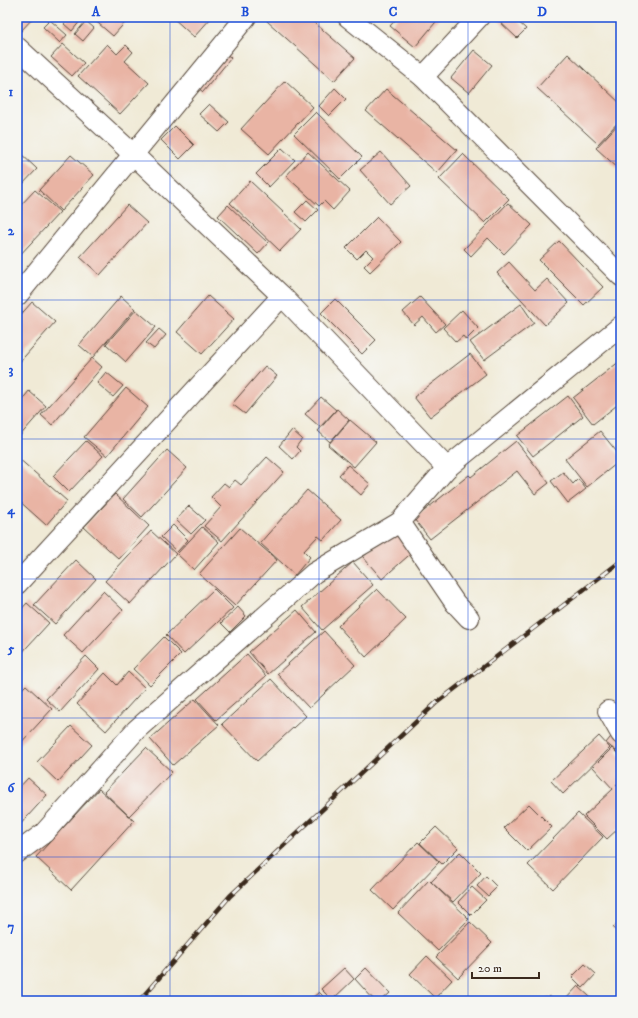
<svg xmlns="http://www.w3.org/2000/svg" width="638" height="1018" viewBox="0 0 638 1018" font-family="'IM FELL DW Pica',serif">
	<style>
		.building { fill: #e9b4a4 }
		.lines { fill: none; stroke-linecap: round; stroke-linejoin: round }
		.street-casing { stroke: #56473a; stroke-width: 22 }
		.street { stroke: #fff; stroke-width: 20 }
		.rail-casing { stroke: #3b2a1e; stroke-width: 4.5 }
		.rail { stroke: #f6f6f2; stroke-width: 3; stroke-dasharray: 9; stroke-linecap: butt }
		.grid { fill: none; stroke: #1d4ed8; stroke-width: 1; stroke-opacity: 0.55 }
		.neatline { fill: none; stroke: #1d4ed8; stroke-width: 1.5 }
		.grid-label { font-size: 13px; text-anchor: middle; font-weight: bold; fill: #1d4ed8 }
	</style>
	<rect width="100%" height="100%" fill="#f6f6f2"/>
	<filter id="ink" filterUnits="userSpaceOnUse"><feTurbulence type="fractalNoise" baseFrequency=".025" numOctaves="2"/><feDisplacementMap in="SourceGraphic" scale="8" xChannelSelector="R" yChannelSelector="G"/><feConvolveMatrix kernelMatrix="1 2 1 2 8 2 1 2 1" color-interpolation-filters="sRGB"/></filter>
	<filter id="wash" filterUnits="userSpaceOnUse"><feTurbulence type="fractalNoise" baseFrequency=".012" numOctaves="4" result="noise"/><feDisplacementMap in="SourceGraphic" scale="16" xChannelSelector="R" yChannelSelector="G"/><feGaussianBlur stdDeviation="0.9" result="paint"/><feColorMatrix in="noise" values="0 0 0 0 0 0 0 0 0 0 0 0 0 0 0 0 0 1.4 0 .05"/><feComposite in="paint" operator="in"/></filter>
	<g filter="url(#wash)">
		<rect width="100%" height="100%" fill="#f0ead6"/>
		<g id="blocks">
			<g class="building">
				<polygon points="17,17 34,17 20,32 17,29"/>
				<polygon points="70,17 77,17 81,20 72,31 64,24"/>
				<polygon points="91,17 127,17 129,18 113,36"/>
				<polygon points="172,17 212,17 194,37"/>
				<polygon points="271,17 308,17 355,58 334,81 267,21"/>
				<polygon points="398,17 440,17 415,47 390,26"/>
				<polygon points="502,17 513,17 526,29 517,38 499,21"/>
				<polygon points="50,20 67,35 60,43 43,27"/>
				<polygon points="86,21 94,28 83,41 75,34"/>
				<polygon points="63,44 84,63 72,76 51,57"/>
				<polygon points="107,44 117,54 126,45 133,52 125,61 149,83 120,114 78,76"/>
				<polygon points="474,50 492,65 469,93 451,78"/>
				<polygon points="223,51 231,58 203,92 195,85"/>
				<polygon points="568,54 621,104 621,119 598,144 537,88"/>
				<polygon points="285,81 313,107 269,154 241,129"/>
				<polygon points="335,88 346,99 329,116 319,106"/>
				<polygon points="386,89 457,150 437,173 366,111"/>
				<polygon points="209,104 229,122 219,132 199,114"/>
				<polygon points="316,112 362,157 340,179 294,134"/>
				<polygon points="621,121 621,171 596,148"/>
				<polygon points="175,126 194,145 180,159 161,140"/>
				<polygon points="282,148 295,160 269,187 256,174"/>
				<polygon points="17,150 37,169 20,187 17,184"/>
				<polygon points="308,152 350,191 333,210 324,201 319,206 286,176"/>
				<polygon points="381,152 411,186 390,204 360,170"/>
				<polygon points="463,154 509,199 485,223 439,179"/>
				<polygon points="71,155 94,175 61,211 39,190"/>
				<polygon points="250,181 301,229 280,251 230,203"/>
				<polygon points="35,190 60,212 17,258 17,205 19,207"/>
				<polygon points="307,200 318,210 306,222 295,212"/>
				<polygon points="508,203 532,225 504,254 488,238 471,256 464,249"/>
				<polygon points="127,205 147,223 100,275 80,257"/>
				<polygon points="228,205 268,243 258,254 218,216"/>
				<polygon points="377,217 401,242 370,272 364,266 373,257 366,250 357,259 346,248"/>
				<polygon points="559,241 603,287 584,305 539,260"/>
				<polygon points="509,262 535,290 547,279 569,303 545,325 497,273"/>
				<polygon points="121,296 135,309 93,357 79,345"/>
				<polygon points="208,296 234,319 202,354 177,332"/>
				<polygon points="420,297 445,324 436,332 423,317 414,325 403,312"/>
				<polygon points="335,299 376,340 362,354 321,313"/>
				<polygon points="32,302 55,322 17,365 17,319"/>
				<polygon points="521,304 534,323 484,360 470,342"/>
				<polygon points="136,310 156,327 126,362 106,344"/>
				<polygon points="462,310 478,328 466,340 463,336 456,342 443,328"/>
				<polygon points="159,329 166,335 154,349 146,343"/>
				<polygon points="470,354 486,374 430,417 414,397"/>
				<polygon points="92,358 102,367 52,425 41,415"/>
				<polygon points="620,361 621,402 593,424 573,398"/>
				<polygon points="265,366 277,376 245,414 232,404"/>
				<polygon points="106,372 123,386 113,397 97,383"/>
				<polygon points="126,388 148,407 107,456 84,437"/>
				<polygon points="29,391 46,406 18,438 17,406"/>
				<polygon points="568,396 583,416 533,456 517,436"/>
				<polygon points="321,397 336,410 320,427 305,414"/>
				<polygon points="337,409 349,420 330,442 318,431"/>
				<polygon points="350,420 376,442 354,467 328,445"/>
				<polygon points="292,430 302,439 296,447 300,451 293,459 279,446"/>
				<polygon points="600,431 621,457 621,460 587,487 565,459"/>
				<polygon points="86,441 103,456 69,492 53,476"/>
				<polygon points="516,441 549,483 535,494 517,471 430,539 414,519 469,475 471,477"/>
				<polygon points="167,450 187,468 142,517 123,499"/>
				<polygon points="17,457 67,501 46,525 17,499"/>
				<polygon points="267,457 284,472 222,541 204,526 221,507 211,497 224,483 229,487 235,480 241,485"/>
				<polygon points="348,465 370,484 361,495 339,475"/>
				<polygon points="563,472 573,484 578,479 586,489 568,503 551,481"/>
				<polygon points="307,490 341,520 323,540 318,536 304,551 310,557 295,575 260,543"/>
				<polygon points="115,494 149,526 119,559 84,527"/>
				<polygon points="189,506 205,520 191,534 176,520"/>
				<polygon points="173,525 188,540 177,552 161,537"/>
				<polygon points="202,527 219,542 194,570 177,554"/>
				<polygon points="240,528 277,560 235,606 199,574"/>
				<polygon points="396,528 416,549 382,579 363,557"/>
				<polygon points="151,531 176,554 130,604 105,581"/>
				<polygon points="76,560 96,579 55,624 34,605"/>
				<polygon points="353,562 373,585 322,630 302,607"/>
				<polygon points="214,589 233,608 184,654 166,635"/>
				<polygon points="377,589 406,619 366,657 338,626"/>
				<polygon points="103,591 123,610 83,653 63,635"/>
				<polygon points="27,603 49,623 17,658 17,614"/>
				<polygon points="238,607 246,616 230,632 221,623"/>
				<polygon points="297,610 316,632 268,674 249,652"/>
				<polygon points="324,631 355,665 309,708 277,674"/>
				<polygon points="164,637 181,654 150,685 133,669"/>
				<polygon points="247,654 266,676 216,720 197,699"/>
				<polygon points="86,656 99,669 60,712 46,699"/>
				<polygon points="128,672 145,688 106,731 77,704 105,673 117,685"/>
				<polygon points="271,679 306,716 257,761 222,724"/>
				<polygon points="26,685 52,709 17,747 17,694"/>
				<polygon points="195,699 219,725 173,765 150,739"/>
				<polygon points="71,726 92,745 58,782 37,762"/>
				<polygon points="614,733 621,738 621,745 616,751 606,743"/>
				<polygon points="599,736 610,748 563,794 551,781"/>
				<polygon points="146,748 172,772 129,816 104,792"/>
				<polygon points="612,748 621,757 621,780 616,785 621,781 621,826 607,839 584,816 613,789 593,767"/>
				<polygon points="28,778 47,795 17,828 17,790"/>
				<polygon points="99,789 134,821 71,890 36,857"/>
				<polygon points="529,804 552,827 527,851 504,828"/>
				<polygon points="578,813 603,837 553,889 528,865"/>
				<polygon points="436,827 458,848 442,864 420,843"/>
				<polygon points="418,842 439,862 393,910 372,890"/>
				<polygon points="460,852 481,873 453,902 431,882"/>
				<polygon points="486,876 497,887 488,896 477,886"/>
				<polygon points="429,880 469,919 438,951 398,913"/>
				<polygon points="472,887 486,900 471,915 458,902"/>
				<polygon points="621,920 621,936 613,927"/>
				<polygon points="470,922 492,943 458,978 436,957"/>
				<polygon points="427,956 452,980 435,998 410,974"/>
				<polygon points="585,964 596,974 583,988 572,977"/>
				<polygon points="344,968 354,979 332,1000 321,989"/>
				<polygon points="366,968 390,993 381,1001 375,1001 355,979"/>
				<polygon points="578,986 590,997 587,1001 564,1001"/>
				<polygon points="319,992 328,1001 309,1001"/>
				<polygon points="549,996 555,1001 544,1001"/>
			</g>
		</g>
	</g>
	<g filter="url(#ink)">
		<use href="#blocks" fill-opacity="0" stroke="#56473a" stroke-width="1"/>
		<g class="lines">
			<defs>
				<g id="street">
					<polyline points="348,17 423,77 621,276"/>
					<polyline points="17,47 134,155 282,296 447,468"/>
					<polyline points="423,77 479,17"/>
					<polyline points="17,296 246,17"/>
					<polyline points="400,522 455,603 469,618"/>
					<polyline points="17,584 282,296"/>
					<polyline points="608,711 621,734"/>
					<polyline points="17,853 44,833 136,730 314,573 400,522 447,468 621,326"/>
				</g>
			</defs>
			<use href="#street" class="street-casing"/>
			<use href="#street" class="street"/>
			<defs>
				<polyline id="rail" points="139,1001 230,896 435,704 621,561"/>
			</defs>
			<use href="#rail" class="rail-casing"/>
			<use href="#rail" class="rail"/>
		</g>
	</g>
	<path class="grid" d="M170,17V1001M319,17V1001M468,17V1001M17,161H621M17,300H621M17,439H621M17,579H621M17,718H621M17,857H621"/>
	<rect width="638" height="1018" fill="none" stroke="#f6f6f2" stroke-width="44"/>
	<path d="M472 972v6h67v-6" fill="none" stroke="#3b2a1e" stroke-width="2"/>
	<text x="478" y="972" font-size="12" fill="#3b2a1e" stroke="#f6f6f2" stroke-width="3" paint-order="stroke">20 m</text>
	<rect x="22" y="22" width="594" height="974" class="neatline"/>
	<g class="grid-label">
		<text x="96" y="16">A</text>
		<text x="245" y="16">B</text>
		<text x="393" y="16">C</text>
		<text x="542" y="16">D</text>
		<text x="11" y="96">1</text>
		<text x="11" y="235">2</text>
		<text x="11" y="374">3</text>
		<text x="11" y="514">4</text>
		<text x="11" y="653">5</text>
		<text x="11" y="792">6</text>
		<text x="11" y="931">7</text>
	</g>
</svg>
